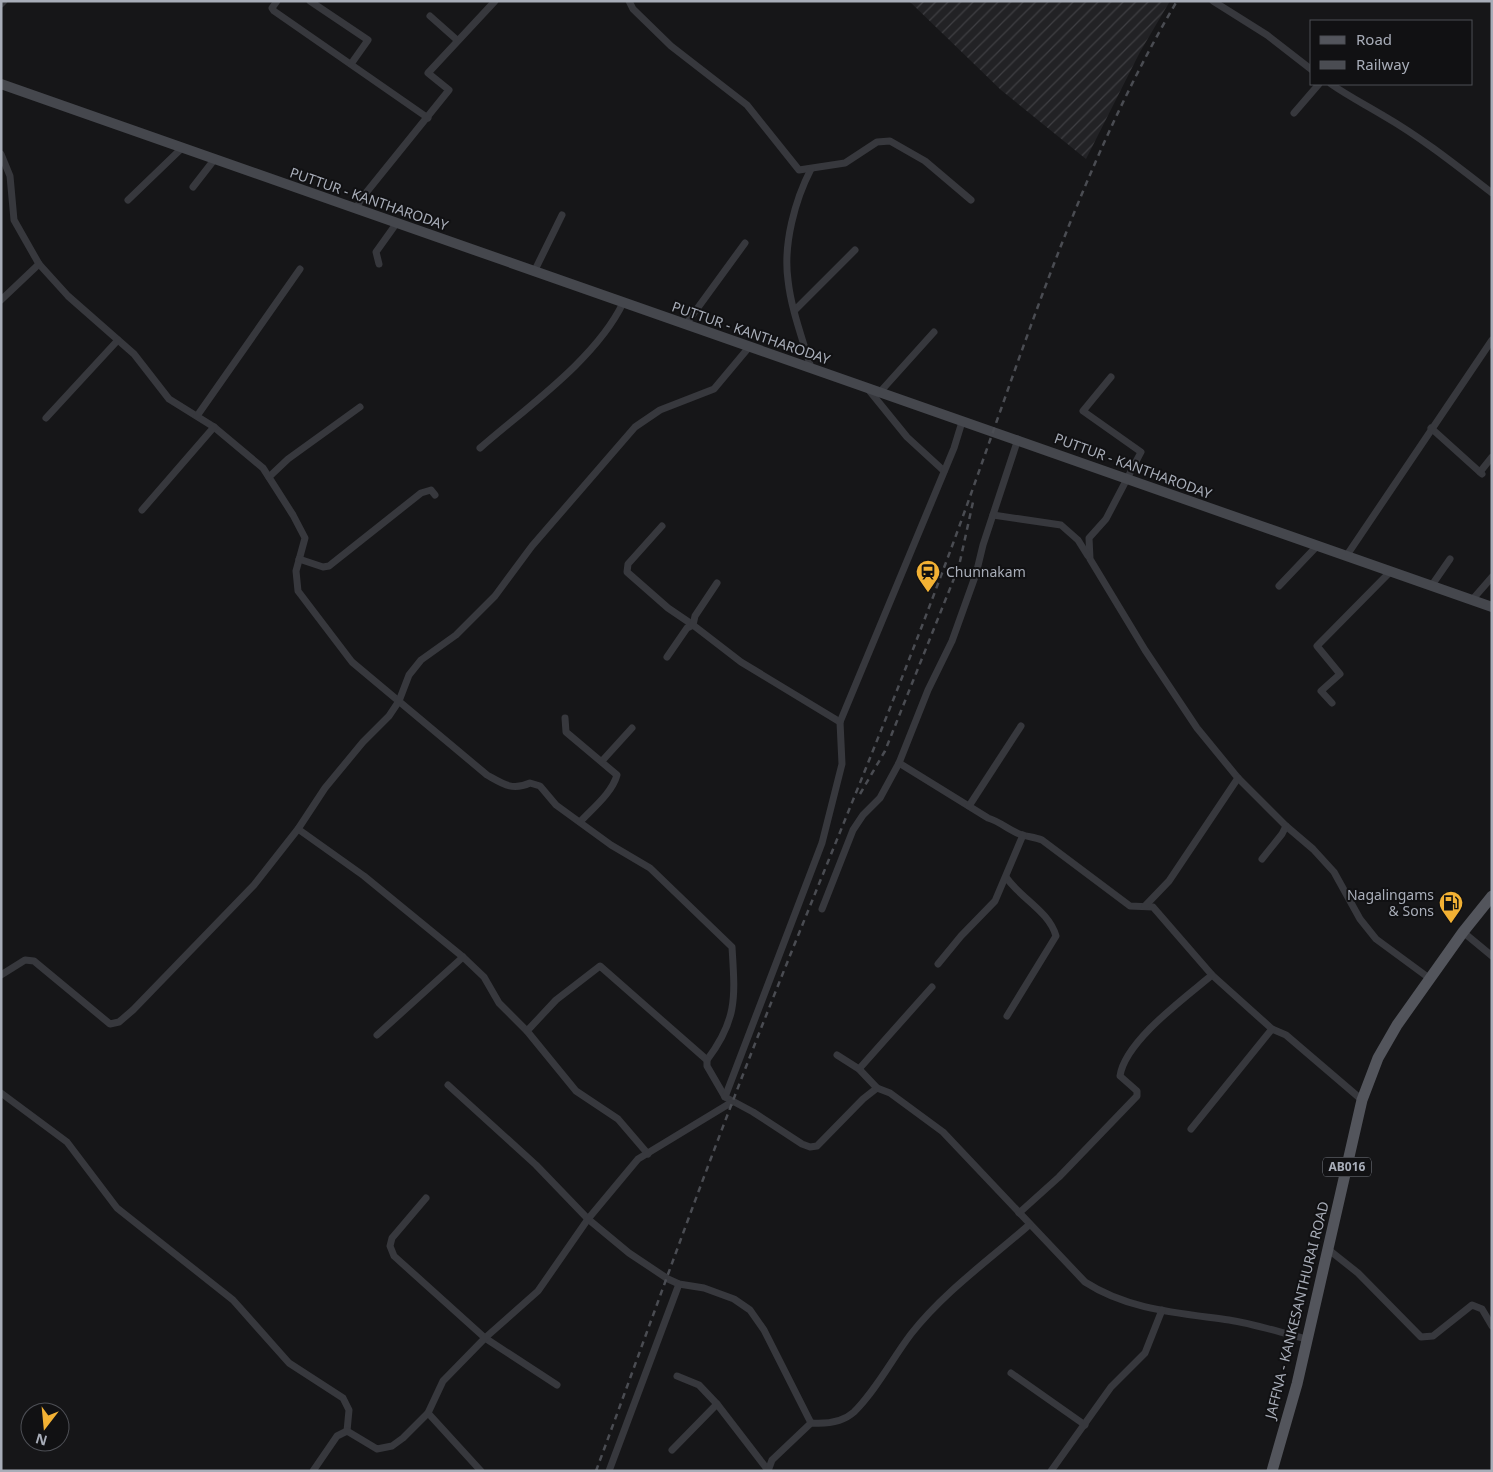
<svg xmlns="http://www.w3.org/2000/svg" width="1493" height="1472" viewBox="0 0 1493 1472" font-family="'Noto Sans',sans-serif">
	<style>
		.industrial { fill: url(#industrial-furrows) }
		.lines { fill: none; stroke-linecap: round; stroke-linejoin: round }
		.street { stroke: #37383d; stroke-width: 7 }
		.secondary { stroke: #45474d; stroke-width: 10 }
		.primary { stroke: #53555c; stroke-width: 11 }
		.rail { stroke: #4a4c52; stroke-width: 2.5; stroke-dasharray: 6 5; stroke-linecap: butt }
		.labels { text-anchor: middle; stroke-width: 4; stroke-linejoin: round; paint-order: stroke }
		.shield { fill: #111113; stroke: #7b7e86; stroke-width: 1 }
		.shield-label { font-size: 12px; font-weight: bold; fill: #a8adb8 }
		.street-label { font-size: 14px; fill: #a8adb8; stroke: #111113 }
		.poi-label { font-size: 14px; fill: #a8adb8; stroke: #111113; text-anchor: start }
	</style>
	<defs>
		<pattern id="industrial-furrows" width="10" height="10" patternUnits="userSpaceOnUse" patternTransform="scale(1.25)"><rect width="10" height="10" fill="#222225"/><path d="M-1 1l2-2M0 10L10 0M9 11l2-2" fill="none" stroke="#3f3f43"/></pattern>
	</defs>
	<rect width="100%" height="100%" fill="#161618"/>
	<polygon class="industrial" points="909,1 1170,1 1140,52 1086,159 1001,90"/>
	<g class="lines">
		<g class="street">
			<polyline points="277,1 272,8 274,11 428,118"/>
			<polyline points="310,1 368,40 351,64"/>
			<polyline points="629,1 633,9 671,46 747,105 799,170 845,163 877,142 890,141 925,161 971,200"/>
			<polyline points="1213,1 1267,35 1312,70"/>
			<polyline points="1,4 4,1"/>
			<polyline points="430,16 457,40"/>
			<path d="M1331,84C1348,96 1366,105 1384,116C1422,138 1457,166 1492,193"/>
			<polyline points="1294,113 1319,84"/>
			<path d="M1,154L10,176L14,220L39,264L68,296L134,354L169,399L214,427L263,468L293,515L305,538L296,571L298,591L352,662L487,775C503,784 512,791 530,783L540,786L556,805L611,845L650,868L732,947C735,996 738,1019 707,1060"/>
			<polyline points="193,187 214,160"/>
			<polyline points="128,200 182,148"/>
			<polyline points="356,209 361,199 449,90 428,73 495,1"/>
			<polyline points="379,264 376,252 396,224"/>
			<polyline points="534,272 562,215"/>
			<polyline points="1,300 39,264"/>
			<polyline points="795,310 855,250"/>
			<polyline points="686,324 745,243"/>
			<path d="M811,368C803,340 791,309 788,280C783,244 795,200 811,169"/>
			<polyline points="1111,377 1083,411 1141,452 1106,519 1089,538 1090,559 1145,650 1197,728 1238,778 1286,826 1313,849 1334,872 1360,919 1376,939 1429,978"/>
			<polyline points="868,389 907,437 944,471"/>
			<polyline points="880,392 934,332"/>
			<polyline points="197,416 300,269"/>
			<polyline points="46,418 118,340"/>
			<polyline points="1431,428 1482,474"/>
			<path d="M480,448C527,407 596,359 623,303"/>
			<polyline points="1480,472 1492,457"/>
			<polyline points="269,477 288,459 360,407"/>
			<polyline points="142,510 214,427"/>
			<polyline points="993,515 1061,525 1078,540 1088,556"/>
			<polyline points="662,526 628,564 627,572 668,608 693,625 687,628 667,657"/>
			<polyline points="1347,555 1492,340"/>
			<polyline points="299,559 323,567 329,566 421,493 431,490 435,495"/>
			<polyline points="717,583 695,616 693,625 741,662 840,722"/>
			<polyline points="1432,585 1450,559"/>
			<polyline points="1279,586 1318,545"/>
			<polyline points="1472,600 1492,577"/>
			<polyline points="1332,703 1321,691 1340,674 1317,646 1391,571"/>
			<path d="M565,718L566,732L617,775C612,793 593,808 580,822"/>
			<polyline points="602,761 632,728"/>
			<path d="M899,763L988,818C1001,822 1010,831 1022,835C1029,837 1035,837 1042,840L1130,906L1153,907L1212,975L1272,1029L1286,1035L1362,1100"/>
			<polyline points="969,806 1021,726"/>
			<polyline points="298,829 364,876 463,957 484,977 499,1003 527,1031 576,1091 618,1119 648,1154"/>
			<polyline points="1262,859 1282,834 1286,826"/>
			<path d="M1006,877C1020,898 1049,911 1056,936L1007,1016"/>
			<polyline points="1145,906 1169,881 1238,778"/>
			<polyline points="822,909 853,830 863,815 880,798 899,763 928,690 952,641 976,574 983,545 1018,439"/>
			<polyline points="1463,932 1492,956"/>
			<polyline points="938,964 961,936 995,901 1023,835"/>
			<polyline points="1,975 25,960 34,961 110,1024 119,1022 133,1010 254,885 298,829 325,788 363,742 389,716 399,701 409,675 421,660 456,635 495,596 532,546 635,427 660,410 714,389 750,346"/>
			<path d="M527,1031L556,1000L600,966L707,1060V1066L725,1097L753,1112L802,1144L810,1147L817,1146L863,1099L877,1088L890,1093L943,1132L1085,1282C1128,1310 1179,1313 1229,1320C1255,1324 1282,1333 1307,1339"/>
			<polyline points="377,1035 463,957"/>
			<polyline points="837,1055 859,1069 877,1088"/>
			<polyline points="859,1069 932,987"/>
			<polyline points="448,1085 536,1165 588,1219 629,1253 668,1279 679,1284 704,1288 734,1299 750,1310 764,1330 811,1423"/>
			<polyline points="1,1093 67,1142 117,1208 233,1300 289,1363 343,1398 349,1410 347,1431"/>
			<polyline points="725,1097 822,843 842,764 840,722 954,448 962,422"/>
			<polyline points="1191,1129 1272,1029"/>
			<polyline points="426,1198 392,1238 390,1246 394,1256 485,1338 557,1385"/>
			<path d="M1019,1213L1059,1177L1137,1096V1091L1120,1076C1125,1041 1186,997 1212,975"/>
			<polyline points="1329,1250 1358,1273 1421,1337 1433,1336 1472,1305 1482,1309 1492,1326"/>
			<polyline points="1011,1373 1085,1425"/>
			<polyline points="677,1376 699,1385 717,1404 767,1469"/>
			<polyline points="428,1413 481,1471"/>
			<polyline points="672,1450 717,1404"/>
			<polyline points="313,1471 337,1436 347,1431 377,1449 392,1446 403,1438 428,1413 443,1381 485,1338 538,1291 588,1219 638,1159 732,1102"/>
			<polyline points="609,1471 679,1284"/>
			<path d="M768,1471L772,1460L811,1423C825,1424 843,1422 854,1412C877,1389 892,1359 911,1334C944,1292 989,1260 1029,1225"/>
			<polyline points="1051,1471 1111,1387 1145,1353 1162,1310"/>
		</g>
		<polyline class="secondary" points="1,84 1492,607"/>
		<polyline class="primary" points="1272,1471 1297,1384 1362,1100 1378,1058 1397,1025 1463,932 1492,896"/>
		<g class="rail">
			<polyline points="860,794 885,751 959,566 973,502"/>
			<path d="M596,1471C642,1347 686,1222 734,1098C800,925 874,755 939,581C1013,386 1070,182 1177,1"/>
		</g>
	</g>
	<defs>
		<symbol id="station-pin" viewBox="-11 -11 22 30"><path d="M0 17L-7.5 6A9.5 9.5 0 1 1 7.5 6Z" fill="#f2b134" stroke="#111113"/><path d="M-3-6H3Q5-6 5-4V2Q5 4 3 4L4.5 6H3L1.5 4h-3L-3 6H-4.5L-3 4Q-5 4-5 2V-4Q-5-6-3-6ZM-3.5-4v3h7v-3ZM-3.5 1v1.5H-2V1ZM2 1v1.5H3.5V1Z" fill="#111"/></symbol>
		<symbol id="fuel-pin" viewBox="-11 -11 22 30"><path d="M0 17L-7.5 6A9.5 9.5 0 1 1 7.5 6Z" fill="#f2b134" stroke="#111113"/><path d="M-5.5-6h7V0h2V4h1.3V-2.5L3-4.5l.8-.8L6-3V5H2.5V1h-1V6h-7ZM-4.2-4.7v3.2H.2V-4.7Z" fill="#111"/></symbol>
	</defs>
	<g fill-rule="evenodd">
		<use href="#station-pin" x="914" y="558" width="28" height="38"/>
		<use href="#fuel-pin" x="1437" y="889" width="28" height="38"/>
	</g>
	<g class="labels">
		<rect class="shield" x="1323" y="1157.5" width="48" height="19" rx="4"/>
		<g class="shield-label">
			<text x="1347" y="1171">AB016</text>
		</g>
		<g class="street-label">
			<text transform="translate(369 199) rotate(19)" y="5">PUTTUR - KANTHARODAY</text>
			<text transform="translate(751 333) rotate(19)" y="5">PUTTUR - KANTHARODAY</text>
			<text transform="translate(1133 466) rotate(20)" y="5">PUTTUR - KANTHARODAY</text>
			<text transform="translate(1297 1310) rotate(-76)" y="5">JAFFNA - KANKESANTHURAI ROAD</text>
		</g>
		<g class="poi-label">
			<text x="946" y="577">Chunnakam</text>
			<text x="1434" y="900" text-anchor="end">Nagalingams<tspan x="1434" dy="16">&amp; Sons</tspan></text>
		</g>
	</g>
	<rect width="1493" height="1472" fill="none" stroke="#a8adb8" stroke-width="5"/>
	<rect x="1310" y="20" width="162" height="65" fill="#111113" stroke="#4d4f55"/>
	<rect x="1320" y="36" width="25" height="8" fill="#53555c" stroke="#4d4f55"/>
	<text x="1356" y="45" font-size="15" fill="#a8adb8">Road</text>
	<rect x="1320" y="61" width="25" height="8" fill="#4a4c52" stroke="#4d4f55"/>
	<text x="1356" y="70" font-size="15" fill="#a8adb8">Railway</text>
	<g transform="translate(45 1427) rotate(196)"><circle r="24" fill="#111113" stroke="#4d4f55"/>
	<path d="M0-4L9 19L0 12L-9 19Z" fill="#f2b134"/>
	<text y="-8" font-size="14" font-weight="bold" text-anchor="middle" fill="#a8adb8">N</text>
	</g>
</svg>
